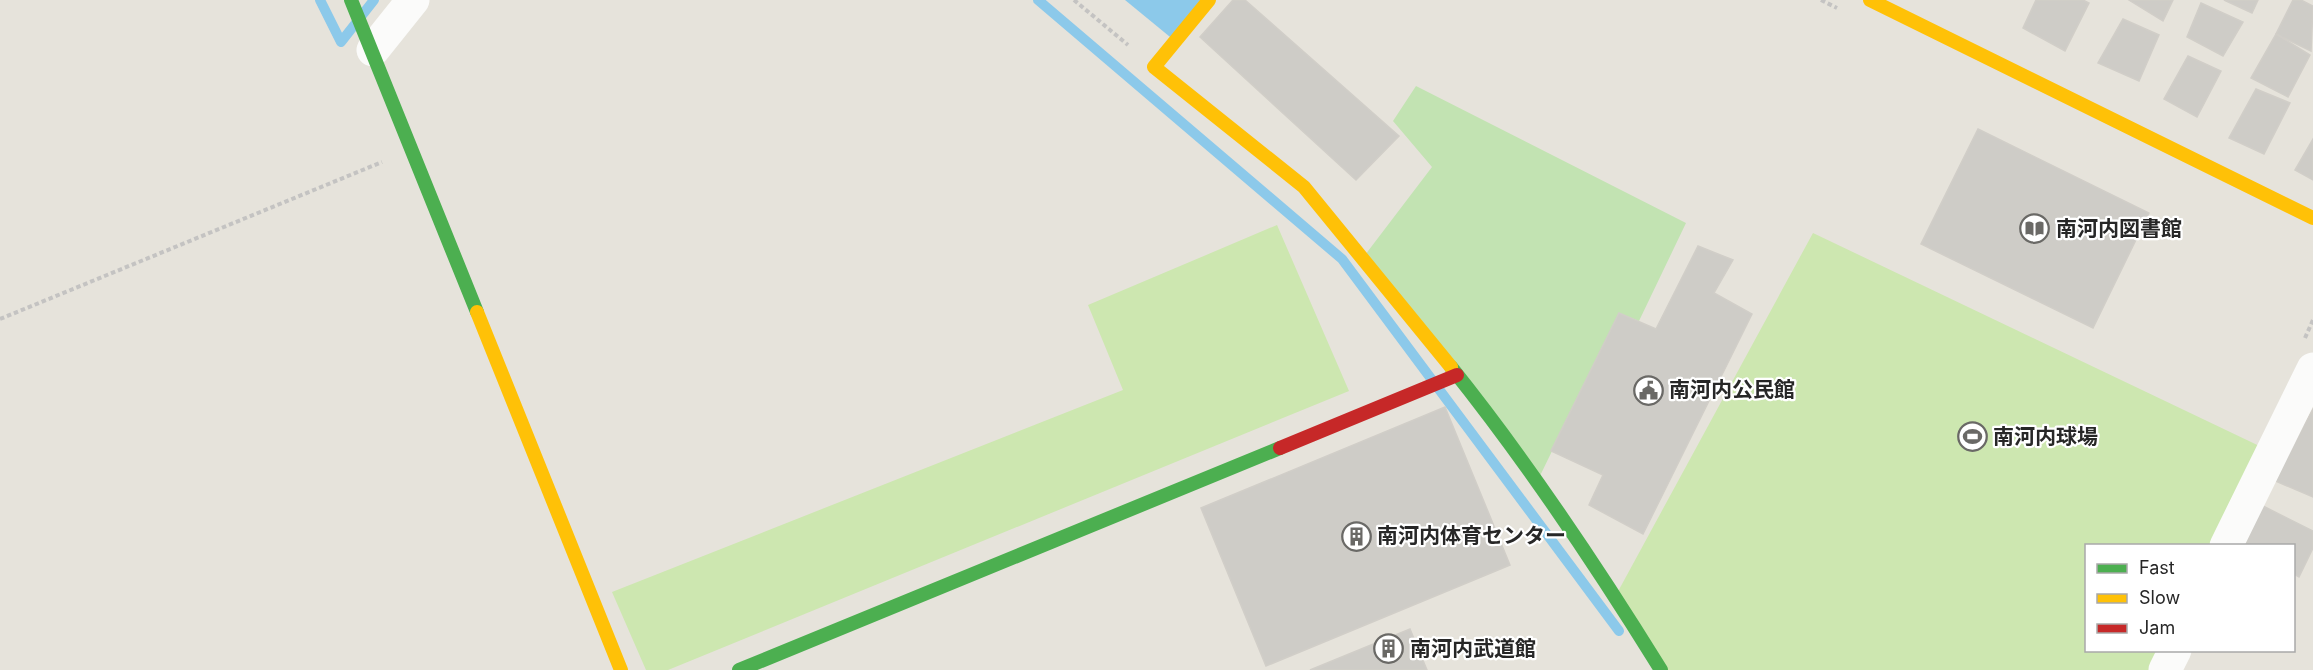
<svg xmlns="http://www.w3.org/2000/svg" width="2313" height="670" viewBox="0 0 2313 670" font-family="Inter,'Noto Sans JP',sans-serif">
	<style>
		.green { fill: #c2e3b2 }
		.pitch { fill: #cde7b0 }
		.water { fill: #8cc9ea }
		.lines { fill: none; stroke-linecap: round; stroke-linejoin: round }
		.stream { stroke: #8cc9ea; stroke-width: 10 }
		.building { fill: #ceccc7; stroke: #d1cec8; stroke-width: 1.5 }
		.path { stroke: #c4c3c2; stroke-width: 4; stroke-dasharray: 4.5 3; stroke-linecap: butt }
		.street { stroke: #fbfbfa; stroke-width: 33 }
		.fast { stroke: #4caf50; stroke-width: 14 }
		.slow { stroke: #ffc107; stroke-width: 14 }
		.jam { stroke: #c62828; stroke-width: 14 }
		.labels { text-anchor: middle; stroke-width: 4.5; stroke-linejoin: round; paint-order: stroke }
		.poi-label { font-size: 21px; font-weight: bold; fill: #272727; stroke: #fff; text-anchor: start }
	</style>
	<rect width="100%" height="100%" fill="#e6e3db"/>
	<polygon class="green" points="1416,86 1686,223 1639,321 1619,313 1537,482 1362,259 1432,167 1393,121"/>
	<g class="pitch">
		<polygon points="1277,225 1349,391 668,670 646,670 612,592 1123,390 1088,305"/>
		<polygon points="1813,233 2272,452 2227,545 2086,546 2086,650 2175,651 2165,670 1661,670 1615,597"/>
	</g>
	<polygon class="water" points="1125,0 1209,0 1175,41"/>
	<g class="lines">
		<g class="stream">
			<polyline points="320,0 341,42 374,0"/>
			<polyline points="1038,0 1342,259 1619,631"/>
		</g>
	</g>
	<g class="building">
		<polygon points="1233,0 1245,0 1399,136 1356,180 1200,37"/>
		<polygon points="2036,0 2083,0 2089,3 2065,51 2023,28"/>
		<polygon points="2129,0 2173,0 2163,21"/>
		<polygon points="2224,0 2258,0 2252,13"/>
		<polygon points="2293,0 2301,0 2313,6 2311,51 2276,34"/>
		<polygon points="2201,3 2243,22 2223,56 2187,37"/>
		<polygon points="2123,19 2159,35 2139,81 2098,63"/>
		<polygon points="2276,34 2310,55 2288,97 2251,78"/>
		<polygon points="2188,56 2221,71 2197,117 2164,99"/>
		<polygon points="2256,89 2290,103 2264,154 2229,138"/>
		<polygon points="1978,129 2149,213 2093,328 1921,244"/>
		<polygon points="2313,139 2313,180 2295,170"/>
		<polygon points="1698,246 1733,260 1714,293 1752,314 1643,534 1589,505 1603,475 1551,451 1619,313 1656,329"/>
		<polygon points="1445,407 1510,565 1266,666 1201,508"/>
		<polygon points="2313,409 2313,497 2273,480"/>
		<polygon points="2261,505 2313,531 2313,548 2299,577 2294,574 2294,546 2239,546"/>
		<polygon points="1410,629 1427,670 1310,670"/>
	</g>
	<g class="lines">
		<g class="path">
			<polyline points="1074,0 1128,45"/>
			<polyline points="1821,0 1837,8"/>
			<polyline points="0,319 382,162"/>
			<polyline points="2305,338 2313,320"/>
		</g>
		<g class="street">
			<polyline points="373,50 413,0"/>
			<polyline points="2226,546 2313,369"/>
			<polyline points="2165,670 2175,650"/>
		</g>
		<g class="fast">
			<polyline points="351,0 477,312"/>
			<path d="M1451,367C1528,463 1596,565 1661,670"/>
			<polyline points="739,670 1280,448"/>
		</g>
		<g class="slow">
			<polyline points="1209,0 1154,67 1304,187 1451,367"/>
			<polyline points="1870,0 2313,218"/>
			<polyline points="477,312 621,670"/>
		</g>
		<polyline class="jam" points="1280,448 1457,375"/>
	</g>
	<defs>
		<symbol id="library-ring" viewBox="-11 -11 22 22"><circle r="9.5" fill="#fff" stroke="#6a6966" stroke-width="1.5"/><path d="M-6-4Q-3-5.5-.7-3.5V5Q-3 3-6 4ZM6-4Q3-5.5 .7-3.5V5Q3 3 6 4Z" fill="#6a6966"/></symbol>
		<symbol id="civic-ring" viewBox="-11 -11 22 22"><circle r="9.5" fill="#fff" stroke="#6a6966" stroke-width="1.5"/><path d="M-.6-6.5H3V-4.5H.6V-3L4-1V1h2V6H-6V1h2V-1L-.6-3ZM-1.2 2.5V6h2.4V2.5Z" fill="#6a6966"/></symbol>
		<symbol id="stadium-ring" viewBox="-11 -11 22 22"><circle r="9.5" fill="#fff" stroke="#6a6966" stroke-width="1.5"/><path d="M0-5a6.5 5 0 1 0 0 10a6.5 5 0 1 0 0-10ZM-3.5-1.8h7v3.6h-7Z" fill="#6a6966"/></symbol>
		<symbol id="building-ring" viewBox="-11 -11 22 22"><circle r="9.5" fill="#fff" stroke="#6a6966" stroke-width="1.5"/><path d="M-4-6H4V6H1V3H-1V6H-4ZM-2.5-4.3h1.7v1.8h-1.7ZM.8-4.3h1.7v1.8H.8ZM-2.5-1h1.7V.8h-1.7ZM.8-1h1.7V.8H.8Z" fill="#6a6966"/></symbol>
	</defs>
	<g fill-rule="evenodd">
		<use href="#library-ring" x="2018" y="212" width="33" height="33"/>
		<use href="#civic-ring" x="1632" y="374" width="33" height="33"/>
		<use href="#stadium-ring" x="1956" y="420" width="33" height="33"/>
		<use href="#building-ring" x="1340" y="520" width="33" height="33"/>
		<use href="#building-ring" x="1372" y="632" width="33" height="33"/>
	</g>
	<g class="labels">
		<g class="poi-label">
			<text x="2056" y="236">南河内図書館</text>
			<text x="1669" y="397">南河内公民館</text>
			<text x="1993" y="444">南河内球場</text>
			<text x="1377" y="543">南河内体育センター</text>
			<text x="1410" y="656">南河内武道館</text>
		</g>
	</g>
	<rect x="2085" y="544" width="210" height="108" fill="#ffffff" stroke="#a9a9a9" stroke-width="1.5"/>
	<rect x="2097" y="564" width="30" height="9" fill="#4caf50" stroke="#a9a9a9" stroke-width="1.5"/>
	<text x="2139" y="574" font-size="18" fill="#272727">Fast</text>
	<rect x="2097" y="594" width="30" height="9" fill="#ffc107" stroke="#a9a9a9" stroke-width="1.5"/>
	<text x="2139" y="604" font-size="18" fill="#272727">Slow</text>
	<rect x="2097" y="624" width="30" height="9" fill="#c62828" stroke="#a9a9a9" stroke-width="1.5"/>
	<text x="2139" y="634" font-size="18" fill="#272727">Jam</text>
</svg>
